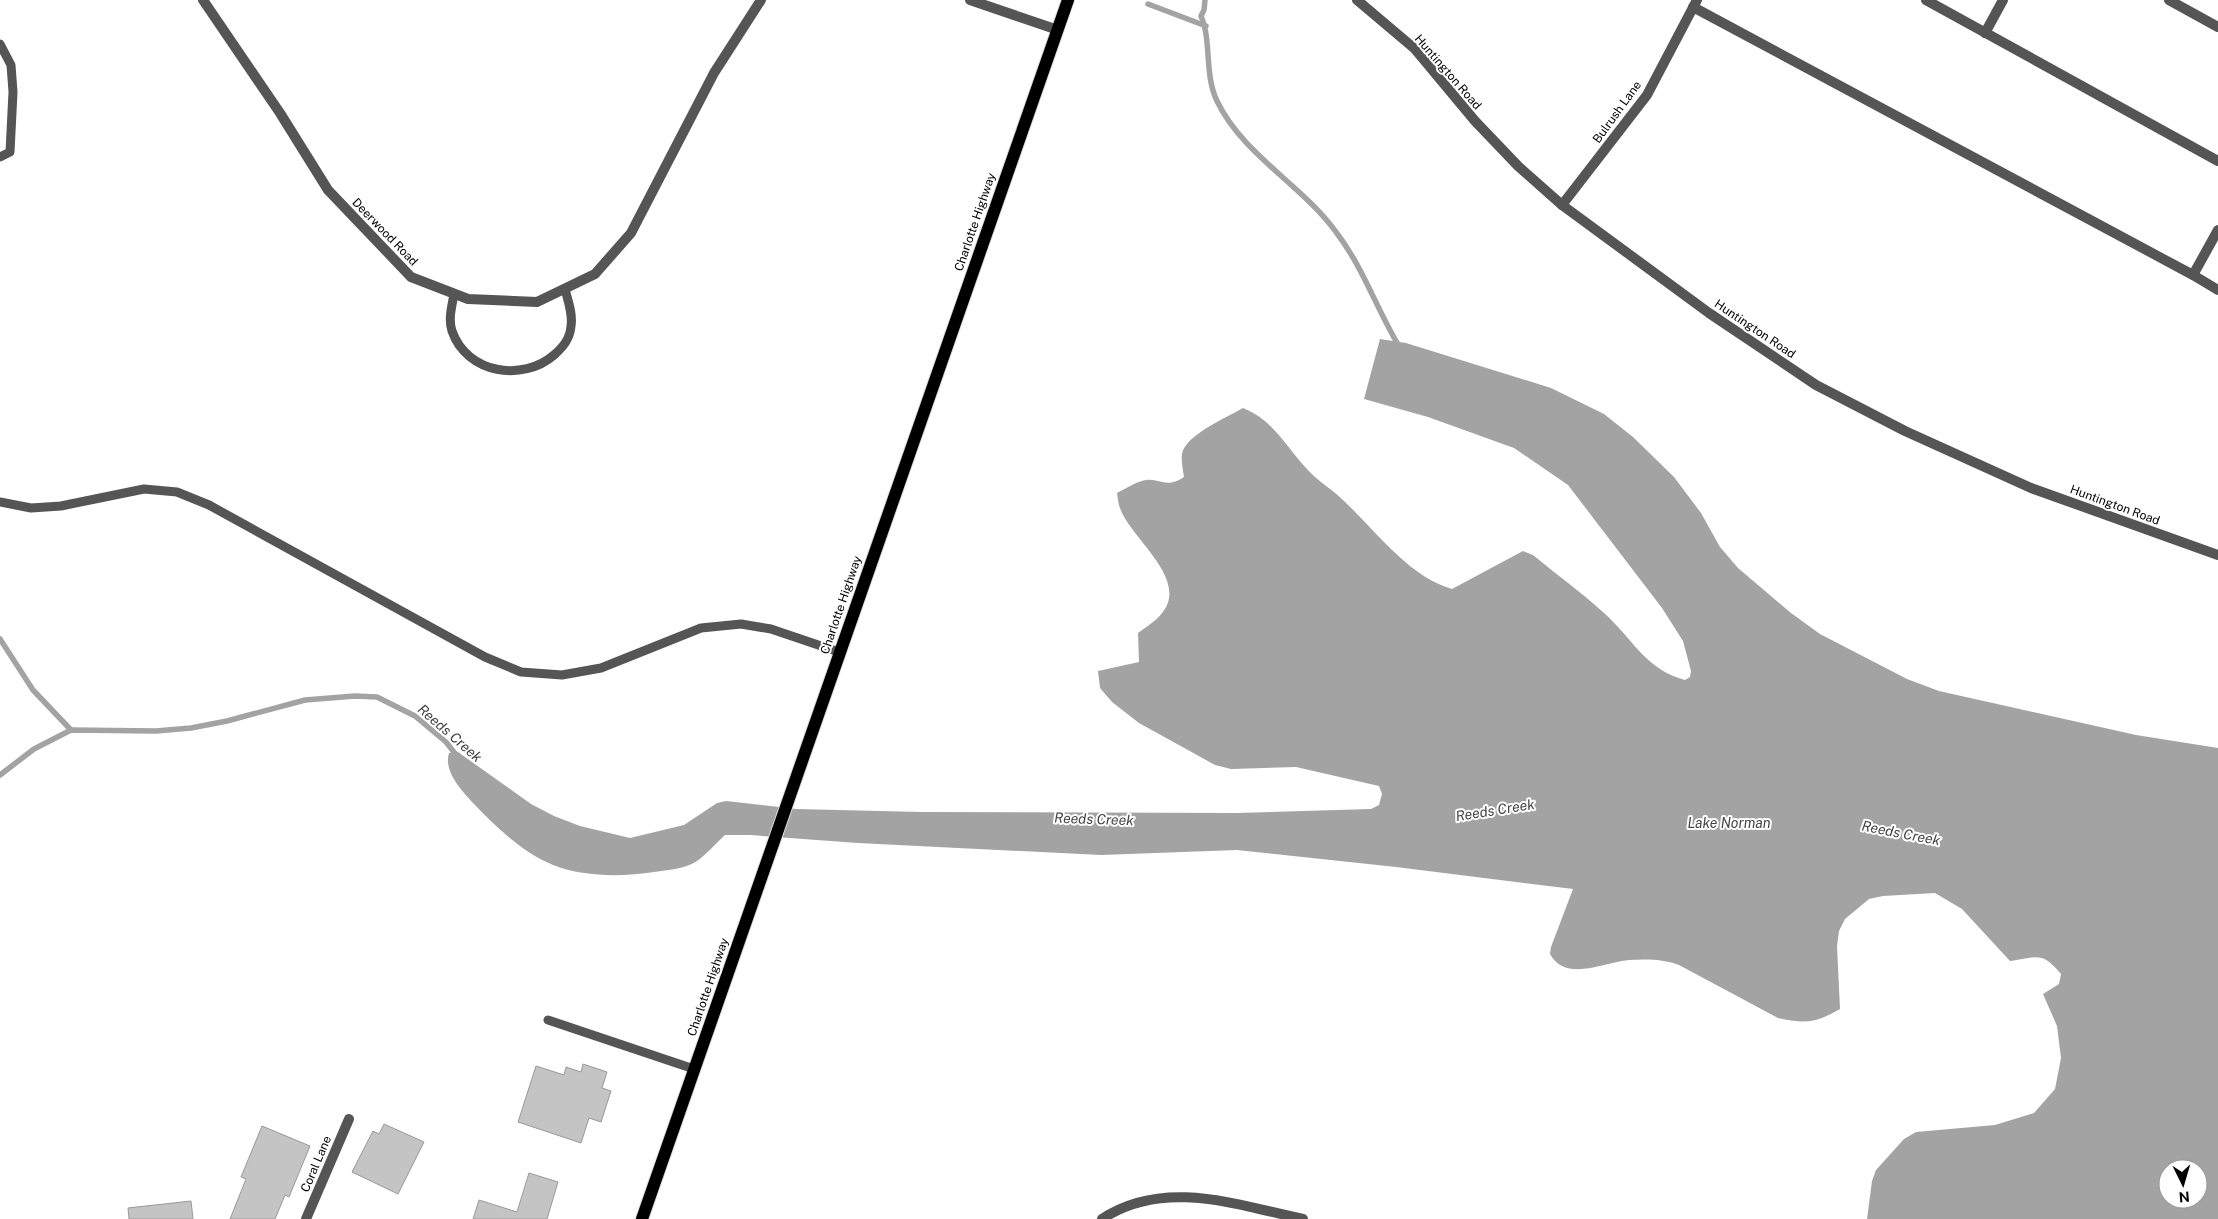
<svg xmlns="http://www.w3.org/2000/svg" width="2218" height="1219" viewBox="0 0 2218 1219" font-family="'Public Sans',sans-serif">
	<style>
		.water { fill: #a3a3a3; fill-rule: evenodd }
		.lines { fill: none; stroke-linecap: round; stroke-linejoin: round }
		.stream { stroke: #a3a3a3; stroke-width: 5.5 }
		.building { fill: #c4c4c4; stroke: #999 }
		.primary-casing { stroke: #dbdbdb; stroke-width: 14 }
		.service { stroke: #555; stroke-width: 9 }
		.minor { stroke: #555; stroke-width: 10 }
		.primary { stroke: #000; stroke-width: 12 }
		.labels { text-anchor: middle; stroke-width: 4; stroke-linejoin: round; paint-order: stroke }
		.street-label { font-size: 12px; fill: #000; stroke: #fff }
		.water-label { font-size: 14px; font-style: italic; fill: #444; stroke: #fff }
	</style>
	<rect width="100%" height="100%" fill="#fff"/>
	<path class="water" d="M1380,339L1406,343L1551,388L1604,414L1633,437L1674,477L1701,513L1720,547L1738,568L1791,613L1820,634L1907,679L1939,691L2136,735L2218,748V1219H1867L1872,1181L1876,1170L1904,1139L1916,1132L1995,1125L2034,1113L2055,1089L2061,1058L2057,1026L2043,994L2059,984L2061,974C2042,951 2038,957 2010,961L1962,909L1935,893L1883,896L1869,899L1845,919L1839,931L1837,946L1840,1009C1816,1023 1805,1024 1778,1018L1679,965C1663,959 1647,959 1629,960C1604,962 1566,983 1550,954L1551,947L1573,889L1396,867L1237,850L1101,855L858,843L750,835H725C716,843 707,854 697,861C685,869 668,870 654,872C622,877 583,877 553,865C523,853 496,827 475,805C463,792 443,772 449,753L458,752L531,804L554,816L580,826L630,838L684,825L717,803L726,801L796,809L921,812L1237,813L1371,809L1379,805L1382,794L1379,786L1296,767L1231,769L1215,765L1139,723L1112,702L1100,688L1098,671L1139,662L1138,633C1146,627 1156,621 1162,613C1190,579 1130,538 1120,508C1118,504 1118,498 1117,493C1125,489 1137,481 1146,480C1160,478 1166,489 1184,477C1183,470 1181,461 1182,454C1185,435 1228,417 1243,408C1273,420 1285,445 1306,468C1316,480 1332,489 1343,500C1375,530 1409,577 1452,589L1523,551L1533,555C1556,574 1581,592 1604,613C1632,638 1646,670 1685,680L1690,677L1691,671L1683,641L1662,608L1568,485L1514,448L1428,417L1364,399ZM2168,1169H2198V1199H2168Z"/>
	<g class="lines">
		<g class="stream">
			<path d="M1205,0L1204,10L1201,16C1212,42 1204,74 1217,101C1243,155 1301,184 1336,232C1363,267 1377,310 1400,348"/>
			<polyline points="1148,4 1206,26"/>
			<polyline points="0,639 33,690 71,730"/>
			<polyline points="0,775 34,749 71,730 156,731 191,728 227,721 305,700 355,696 377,697 415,716 446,742 457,756"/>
		</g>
	</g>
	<g class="building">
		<polygon points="583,1064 607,1072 602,1088 611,1091 601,1122 589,1118 581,1143 518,1122 536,1066 564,1075 566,1067 581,1072"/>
		<polygon points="384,1124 424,1142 398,1194 352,1172 373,1131 379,1134"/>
		<polygon points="262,1126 310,1146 289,1197 285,1195 275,1219 230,1219 246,1179 241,1177"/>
		<polygon points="529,1173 558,1182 547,1219 473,1219 479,1200 517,1212"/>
		<polygon points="191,1201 193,1219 129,1219 128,1208"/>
	</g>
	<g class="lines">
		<defs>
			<polyline id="primary" points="642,1219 1068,0"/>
		</defs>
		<use href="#primary" class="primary-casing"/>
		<g class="service">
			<polyline points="0,44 11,65 13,92 10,152 0,157"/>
			<path d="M454,294C452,306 448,319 452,331C467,374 523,382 554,355C563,347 570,339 571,326C573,314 568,301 565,289"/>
			<polyline points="0,502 31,508 61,506 144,489 177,492 209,505 485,657 521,672 562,675 601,668 701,628 741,624 771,629 839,652"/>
			<polyline points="548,1020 694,1069"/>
		</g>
		<g class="minor">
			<polyline points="203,0 280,113 328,190 411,277 468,299 537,302 595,274 631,233 714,73 761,0"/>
			<polyline points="970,0 1058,30"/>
			<polyline points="1357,0 1415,49 1475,121 1518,166 1562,205 1709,313 1816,385 1905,431 2031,488 2218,555"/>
			<polyline points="1926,0 2218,161"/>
			<polyline points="2169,0 2218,27"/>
			<polyline points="1693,7 2193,275 2218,290"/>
			<polyline points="1985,33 2003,0"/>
			<polyline points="1562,205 1647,95 1697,0"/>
			<polyline points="2193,275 2218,230"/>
			<polyline points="306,1219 349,1119"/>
			<path d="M1102,1219C1164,1178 1237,1205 1303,1219"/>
		</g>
		<use href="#primary" class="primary"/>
	</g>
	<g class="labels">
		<g class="street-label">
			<text transform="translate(1448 72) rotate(49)" y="4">Huntington Road</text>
			<text transform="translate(1617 112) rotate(-54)" y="4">Bulrush Lane</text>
			<text transform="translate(975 222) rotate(-71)" y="4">Charlotte Highway</text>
			<text transform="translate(385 232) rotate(46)" y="4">Deerwood Road</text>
			<text transform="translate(1755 329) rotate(34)" y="4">Huntington Road</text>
			<text transform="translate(2115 505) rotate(20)" y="4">Huntington Road</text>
			<text transform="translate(841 605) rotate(-71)" y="4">Charlotte Highway</text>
			<text transform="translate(708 987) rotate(-71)" y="4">Charlotte Highway</text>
			<text transform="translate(316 1164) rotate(-67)" y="4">Coral Lane</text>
		</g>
		<g class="water-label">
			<text transform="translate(450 733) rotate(41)" y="5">Reeds Creek</text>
			<text transform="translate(1495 810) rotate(-9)" y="5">Reeds Creek</text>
			<text transform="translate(1094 819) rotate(2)" y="5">Reeds Creek</text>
			<text x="1729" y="828">Lake Norman</text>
			<text transform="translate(1901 833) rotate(11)" y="5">Reeds Creek</text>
		</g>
	</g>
	<g transform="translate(2183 1184) rotate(175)"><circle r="24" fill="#ffffff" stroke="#999999"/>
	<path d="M0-4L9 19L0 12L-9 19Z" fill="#000000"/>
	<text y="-8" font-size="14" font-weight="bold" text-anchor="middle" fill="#000000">N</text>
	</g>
</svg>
